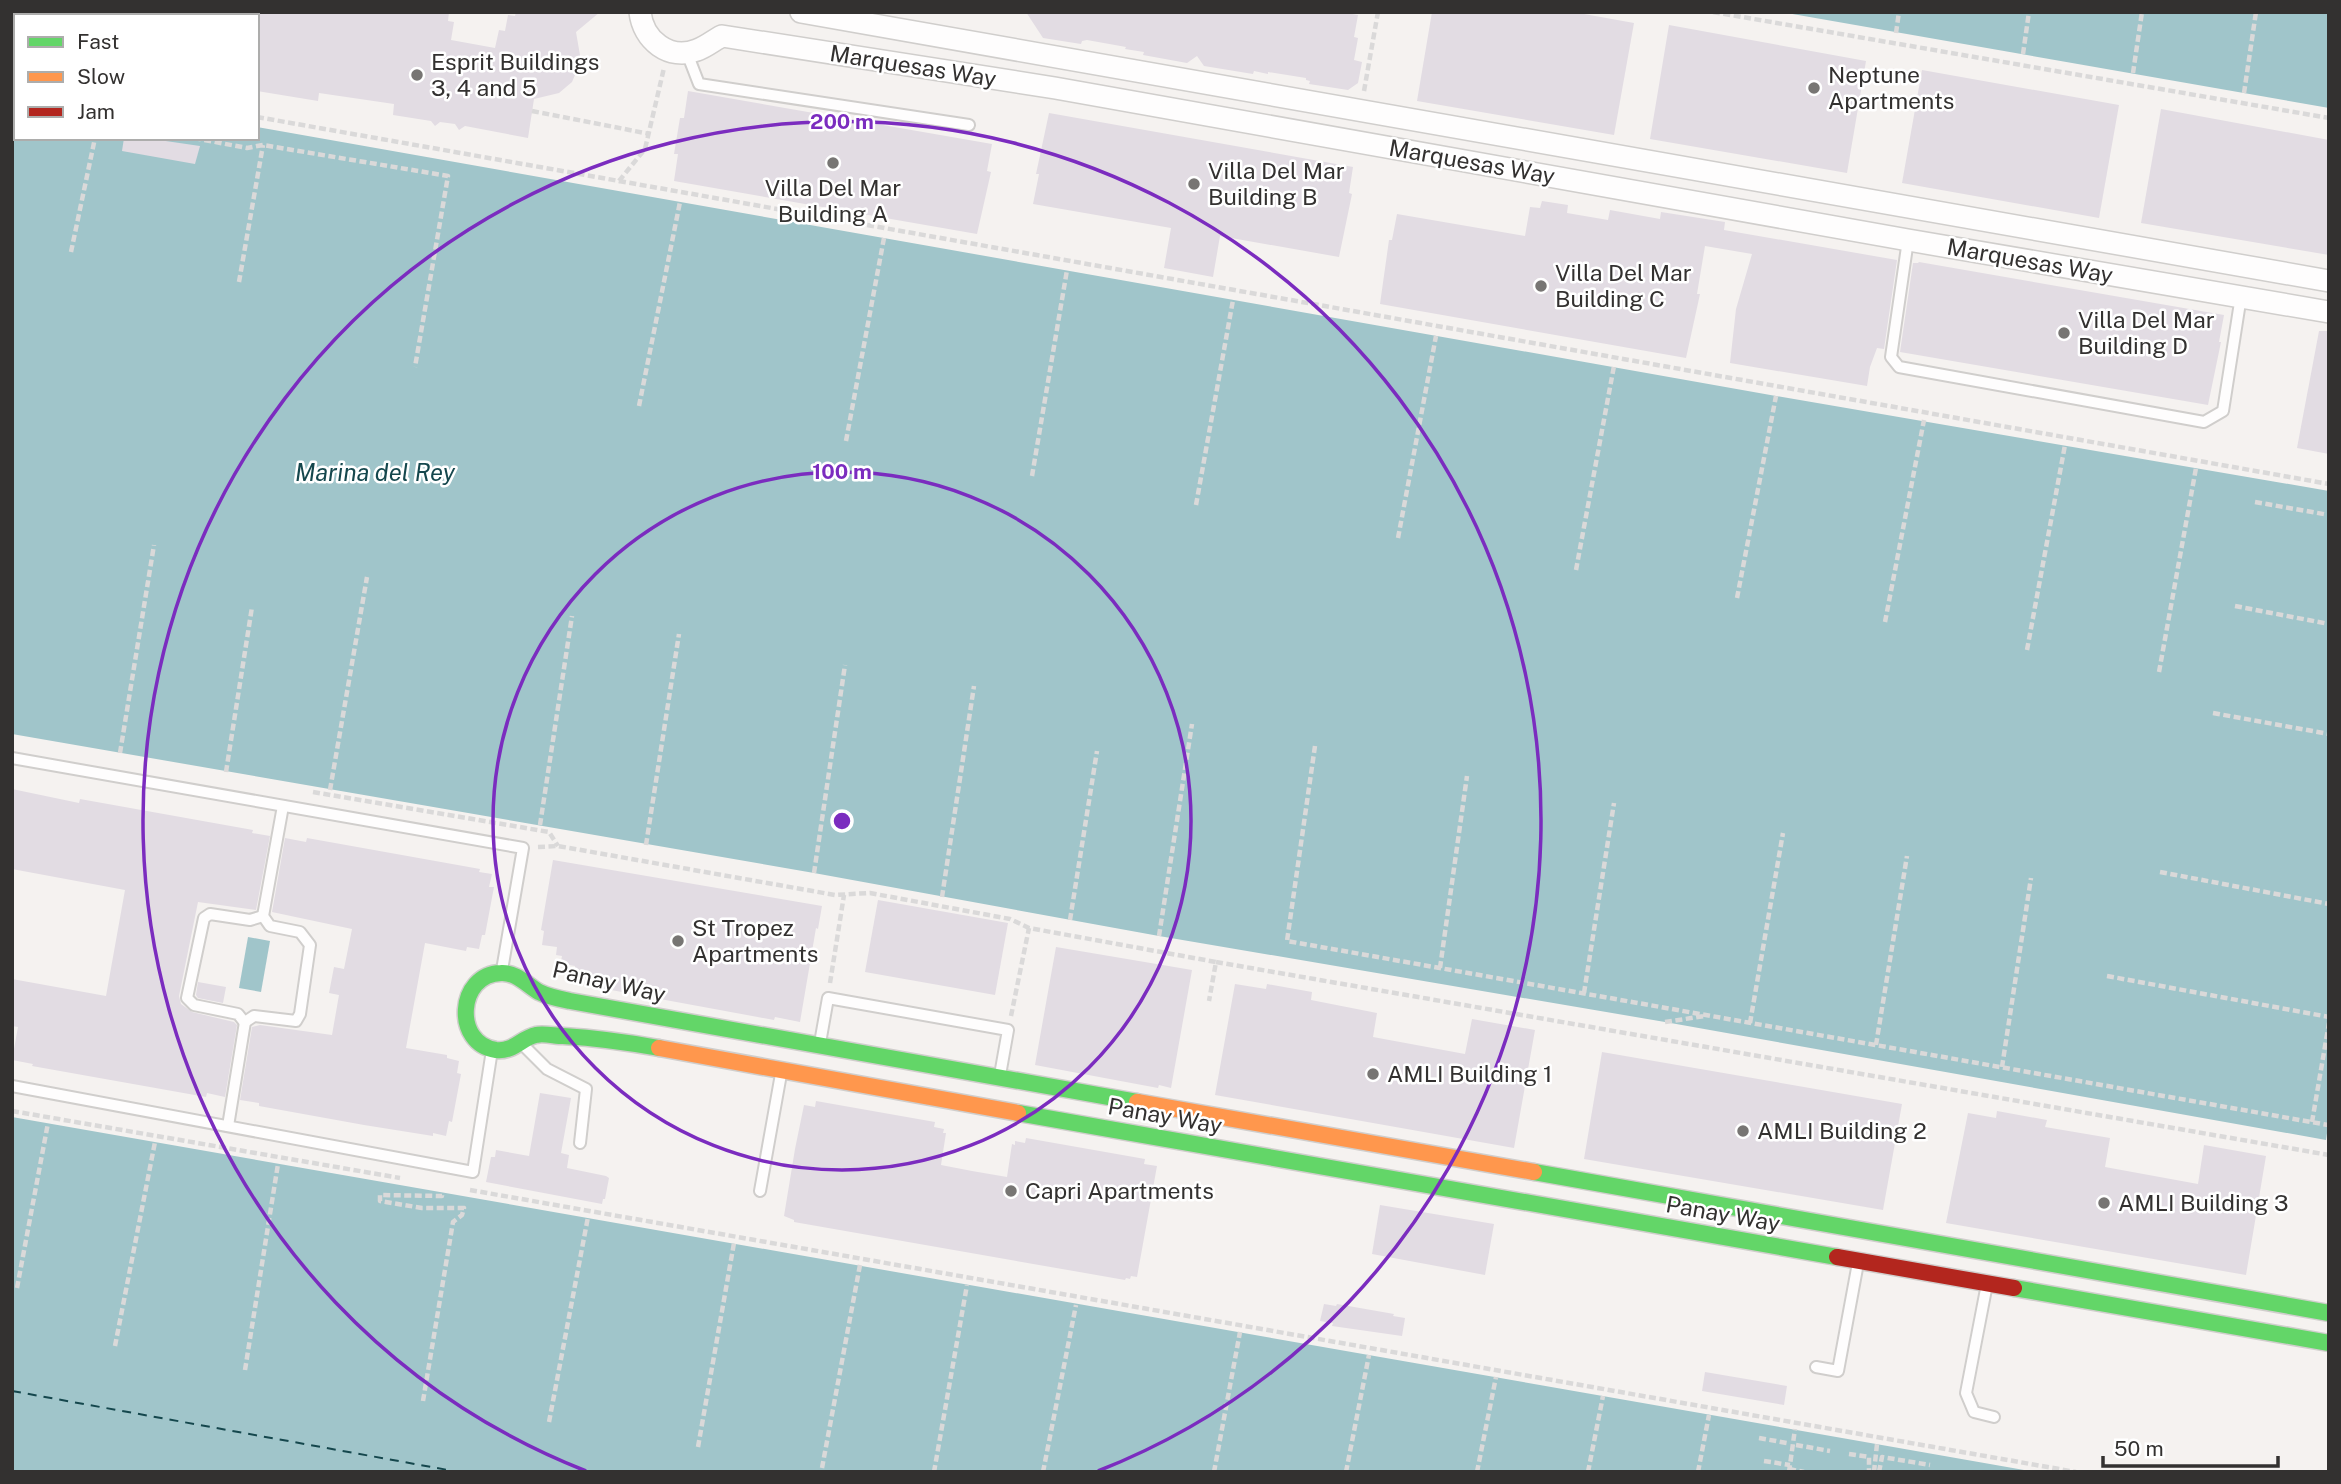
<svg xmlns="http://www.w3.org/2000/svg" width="2341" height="1484" viewBox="0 0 2341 1484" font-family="'Public Sans',sans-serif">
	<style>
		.water { fill: #a0c5ca }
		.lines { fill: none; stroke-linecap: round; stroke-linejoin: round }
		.ferry { stroke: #15474d; stroke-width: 2; stroke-dasharray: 9 7; stroke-linecap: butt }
		.building { fill: #e2dce3 }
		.lane-casing { stroke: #d0cecc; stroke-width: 14 }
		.street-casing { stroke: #d0cecc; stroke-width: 24 }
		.fast-casing { stroke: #d0cecc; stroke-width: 19 }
		.slow-casing { stroke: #d0cecc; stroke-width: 19 }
		.jam-casing { stroke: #d0cecc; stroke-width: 19 }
		.path { stroke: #dad9d9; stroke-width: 4.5; stroke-dasharray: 7 3.5; stroke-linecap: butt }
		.lane { stroke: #fefdfd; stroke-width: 10 }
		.street { stroke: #fefdfd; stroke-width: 21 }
		.fast { stroke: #63d668; stroke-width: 16 }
		.slow { stroke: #ff974d; stroke-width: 16 }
		.jam { stroke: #b3261e; stroke-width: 16 }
		.ring { fill: none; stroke: #7b2cbf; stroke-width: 3.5 }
		.poi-dot { fill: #777573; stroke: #fff; stroke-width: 2.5 }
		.labels { text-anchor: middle; stroke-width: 5; stroke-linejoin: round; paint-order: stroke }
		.poi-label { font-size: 23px; fill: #333130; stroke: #fff; text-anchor: start }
		.street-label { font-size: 23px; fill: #333130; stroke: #fff }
		.water-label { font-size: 24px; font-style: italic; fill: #15474d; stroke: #fff }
		.centre { fill: #7b2cbf; stroke: #fff; stroke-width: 3.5 }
		.ring-label { font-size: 21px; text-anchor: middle; font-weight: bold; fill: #7b2cbf; stroke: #fff; stroke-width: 5; stroke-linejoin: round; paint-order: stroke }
	</style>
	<rect width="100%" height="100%" fill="#f5f2f0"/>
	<g class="water">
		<polygon points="1781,12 2329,12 2329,108"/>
		<polygon points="12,84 16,85 16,138 257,138 257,127 1776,396 2329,491 2329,1119 2326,1140 1665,1022 1159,936 814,873 12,734"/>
		<polygon points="248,937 270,941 261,992 239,988"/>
		<polygon points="12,1117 2036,1472 12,1472"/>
	</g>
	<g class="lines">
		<polyline class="ferry" points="12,1391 459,1472"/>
	</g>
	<g class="building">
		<polygon points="257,12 449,12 448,21 454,22 451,40 495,48 499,30 505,31 508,15 515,16 516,12 600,12 576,32 581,61 572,82 559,93 534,99 528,138 465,126 459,130 455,124 440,122 435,126 431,121 393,115 394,104 319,93 318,101 257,91"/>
		<polygon points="1026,12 1341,12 1358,15 1354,37 1358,38 1354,60 1362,62 1358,83 1348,90 1309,84 1310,81 1306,80 1306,78 1268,72 1268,74 1254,71 1253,74 1204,66 1197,56 1187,63 1143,55 1144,52 1125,49 1126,47 1087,40 1082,41 1081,44 1043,38"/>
		<polygon points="1432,12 1573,12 1634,23 1614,135 1417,101"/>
		<polygon points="1669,25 1866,61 1847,173 1650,139"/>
		<polygon points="1922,70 2119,105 2099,218 1902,183"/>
		<polygon points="688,91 992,144 987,171 991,172 977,234 674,181 678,154 674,154 680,118 684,118"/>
		<polygon points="2161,109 2329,140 2329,255 2141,223"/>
		<polygon points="1049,113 1353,167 1349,193 1352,194 1339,257 1220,236 1213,277 1164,268 1171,228 1033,204 1039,174 1036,174"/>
		<polygon points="124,138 145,138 200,146 195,164 122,151"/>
		<polygon points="1542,201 1568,205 1567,213 1608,220 1610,210 1660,219 1661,212 1725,222 1724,230 1897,260 1884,349 1877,348 1870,367 1867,386 1730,363 1736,309 1752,254 1705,246 1697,294 1700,294 1686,358 1380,304 1389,240 1392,240 1397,214 1525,236 1530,207 1540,208"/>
		<polygon points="1919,262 2224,315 2219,342 2221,342 2208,405 1900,352 1913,263 1918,263"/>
		<polygon points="2319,331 2329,331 2329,454 2297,448"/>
		<polygon points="12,789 79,803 80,799 253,830 252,833 270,836 256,910 198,902 179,996 181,1004 192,1012 234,1022 237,1025 225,1097 207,1093 206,1097 32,1066 33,1064 12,1060 18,1027 12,1026 12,979 106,996 125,890 12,869"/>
		<polygon points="285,838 306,842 307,838 480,869 479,872 492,874 489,887 494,887 485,935 482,935 479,949 467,947 466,951 425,943 406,1048 447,1055 447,1058 459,1061 457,1073 461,1074 452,1122 449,1121 446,1136 433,1133 433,1136 364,1125 259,1106 259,1103 240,1100 252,1027 260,1025 332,1035 339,995 329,993 334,967 344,969 352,929 272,912"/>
		<polygon points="553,860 822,906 818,929 816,928 800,1022 775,1017 774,1020 584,985 586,975 575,973 575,966 564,964 565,961 561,961 562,956 556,955 557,947 542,945 544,931 541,930"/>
		<polygon points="878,900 1008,923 995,995 865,972"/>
		<polygon points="1056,947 1192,970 1171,1088 1159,1085 1158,1088 1035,1065"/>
		<polygon points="198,982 226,987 223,1003 198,998 196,995"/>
		<polygon points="1235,984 1266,989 1267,984 1312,992 1311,1000 1377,1013 1373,1037 1465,1054 1472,1019 1535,1030 1514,1148 1215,1095"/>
		<polygon points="1602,1052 1902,1104 1883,1210 1584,1159"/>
		<polygon points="540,1093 571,1098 561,1153 569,1155 567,1168 606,1176 609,1178 605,1199 603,1199 602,1204 486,1182 491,1157 495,1157 496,1150 529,1156"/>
		<polygon points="816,1101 935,1122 934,1127 944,1129 943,1133 946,1133 941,1165 972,1171 1007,1177 1012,1144 1015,1145 1015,1141 1025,1143 1026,1138 1145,1159 1144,1164 1157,1166 1137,1277 1131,1276 1130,1279 1126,1278 1125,1280 794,1222 794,1220 784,1216 795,1149 804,1105 815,1107"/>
		<polygon points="1997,1111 2047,1120 2045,1127 2110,1138 2105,1167 2198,1184 2204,1145 2266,1156 2246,1275 1946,1223 1968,1113 1996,1118"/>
		<polygon points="1380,1205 1494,1224 1485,1275 1372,1254"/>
		<polygon points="1324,1304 1336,1306 1337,1304 1394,1314 1393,1316 1405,1318 1402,1336 1332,1326 1333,1323 1320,1321"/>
		<polygon points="1705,1372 1787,1386 1784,1405 1702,1391"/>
	</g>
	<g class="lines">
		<defs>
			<g id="lane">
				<polyline points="687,53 699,84 969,125"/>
				<polyline points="1908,240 1891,357 1899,367 2204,422 2223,411 2241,296"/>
				<polyline points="12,758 523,848 502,970"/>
				<polyline points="245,1023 238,1014 194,1005 187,998 204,918 210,914 250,920 263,916"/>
				<polyline points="820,1043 828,998 1008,1030 1000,1075"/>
				<polyline points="524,1046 547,1069 586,1089 580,1143"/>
				<polyline points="12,1086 473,1172 492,1050"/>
				<polyline points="228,1126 245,1022 254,1016 296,1021 300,1014 310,945 300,932 270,926 263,916 283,806"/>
				<polyline points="760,1191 781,1074"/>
				<polyline points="1987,1284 1966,1393 1974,1412 1994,1417"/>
				<polyline points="1816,1367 1838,1371 1858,1263"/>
			</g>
			<g id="street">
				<path d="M640,12C643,40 669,61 697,50C706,47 714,40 722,36L1055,88L1908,240L2329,312"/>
				<polyline points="801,12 2329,281"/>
			</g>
			<g id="fast">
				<path d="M659,1048C626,1042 595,1038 563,1036C555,1036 543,1033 536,1035C521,1038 514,1052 496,1050C453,1044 457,974 501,973C516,972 527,985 539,992C549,997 560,999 570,1001L1137,1102"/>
				<polyline points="1018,1113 1837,1257"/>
				<polyline points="1534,1172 2329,1313"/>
				<polyline points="2014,1288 2329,1343"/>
			</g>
			<g id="slow">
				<polyline points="659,1048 1018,1113"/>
				<polyline points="1137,1102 1534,1172"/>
			</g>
			<polyline id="jam" points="1837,1257 2014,1288"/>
		</defs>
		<use href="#lane" class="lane-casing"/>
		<use href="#street" class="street-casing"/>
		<use href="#fast" class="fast-casing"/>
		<use href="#slow" class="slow-casing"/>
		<use href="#jam" class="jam-casing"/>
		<g class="path">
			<polyline points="1713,12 2329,118"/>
			<polyline points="1896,33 1899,12"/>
			<polyline points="2023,54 2029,12"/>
			<polyline points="12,73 16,74"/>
			<polyline points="2133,73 2142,12"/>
			<polyline points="1364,91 1378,12"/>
			<polyline points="2244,93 2256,12"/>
			<polyline points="12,101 16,102"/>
			<polyline points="532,111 650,134"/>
			<polyline points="257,117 619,181 645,149 664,68"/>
			<polyline points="194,138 247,148 263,145 448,176 415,367"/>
			<polyline points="619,181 2329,484"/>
			<polyline points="71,252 95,138"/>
			<polyline points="239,282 263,145"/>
			<polyline points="639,406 680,202"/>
			<polyline points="846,441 884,238"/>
			<polyline points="1032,476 1067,270"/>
			<polyline points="2255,502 2329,515"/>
			<polyline points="1196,505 1233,300"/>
			<polyline points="1398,538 1436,336"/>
			<polyline points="1576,570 1614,366"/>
			<polyline points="1737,598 1776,396"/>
			<polyline points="2235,606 2329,624"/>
			<polyline points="1885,622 1924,420"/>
			<polyline points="2027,650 2065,445"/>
			<polyline points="2159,672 2196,468"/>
			<polyline points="2213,713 2329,734"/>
			<polyline points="1315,746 1287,941 2328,1125"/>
			<polyline points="120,753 154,545"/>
			<polyline points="226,772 252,607"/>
			<polyline points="330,790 367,577"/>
			<polyline points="313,792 549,832 558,846"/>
			<polyline points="540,825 572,616"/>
			<polyline points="646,845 679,634"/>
			<polyline points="538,847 558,846 835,895 870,893 1010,919 1029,928 1216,962 1209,1001"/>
			<polyline points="2160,872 2329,904"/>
			<polyline points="814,873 845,665"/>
			<polyline points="942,897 974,686"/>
			<polyline points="1070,920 1097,751"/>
			<polyline points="1159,936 1192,724"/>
			<polyline points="1216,962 2329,1155"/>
			<polyline points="1440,968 1467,776"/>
			<polyline points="2107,976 2329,1017"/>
			<polyline points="830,983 844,895"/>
			<polyline points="1584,993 1614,803"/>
			<polyline points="1011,1016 1029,928"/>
			<polyline points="1665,1022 1705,1016"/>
			<polyline points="1750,1023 1783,833"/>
			<polyline points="1876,1045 1907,856"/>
			<polyline points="2002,1067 2031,878"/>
			<polyline points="12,1111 400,1178"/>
			<polyline points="2312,1122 2329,1023"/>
			<polyline points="470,1190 2076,1472"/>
			<polyline points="17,1288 48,1123"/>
			<polyline points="115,1346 155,1142"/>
			<polyline points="245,1370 278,1164"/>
			<polyline points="423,1401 453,1222 462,1215 464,1208 422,1208 380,1201 380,1195 442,1196 442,1192"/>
			<polyline points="549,1422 588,1217"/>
			<polyline points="1759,1438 1787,1443"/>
			<polyline points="1796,1445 1830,1451"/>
			<polyline points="698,1447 734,1243"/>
			<polyline points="1849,1454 1869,1457 1869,1472"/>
			<polyline points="1764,1461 1790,1465"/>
			<polyline points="822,1468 860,1265"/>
			<polyline points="1789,1469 1804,1472"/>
			<polyline points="934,1472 967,1285"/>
			<polyline points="1043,1472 1076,1305"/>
			<polyline points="1214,1472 1240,1332"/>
			<polyline points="1346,1472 1369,1355"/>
			<polyline points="1477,1472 1496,1377"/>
			<polyline points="1588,1472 1603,1396"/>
			<polyline points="1698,1472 1709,1415"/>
			<polyline points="1789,1472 1795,1429"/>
			<polyline points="1874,1472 1877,1444"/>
			<polyline points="1879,1472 1882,1457 1930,1465"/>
		</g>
		<use href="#lane" class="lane"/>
		<use href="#street" class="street"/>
		<use href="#fast" class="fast"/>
		<use href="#slow" class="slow"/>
		<use href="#jam" class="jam"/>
	</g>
	<g class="ring">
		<circle cx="842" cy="821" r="349"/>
		<path d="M586 1471A699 699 0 1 1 1098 1471"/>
	</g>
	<g class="poi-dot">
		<circle cx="417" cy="75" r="7"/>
		<circle cx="1814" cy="88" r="7"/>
		<circle cx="833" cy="163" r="7"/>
		<circle cx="1194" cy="184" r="7"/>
		<circle cx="1541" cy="286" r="7"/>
		<circle cx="2064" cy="333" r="7"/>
		<circle cx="678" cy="941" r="7"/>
		<circle cx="1373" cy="1074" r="7"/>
		<circle cx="1743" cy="1131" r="7"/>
		<circle cx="1011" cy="1191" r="7"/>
		<circle cx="2104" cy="1203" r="7"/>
	</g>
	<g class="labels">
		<g class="poi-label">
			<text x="431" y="70">Esprit Buildings<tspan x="431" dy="26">3, 4 and 5</tspan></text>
			<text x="1828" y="83">Neptune<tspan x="1828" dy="26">Apartments</tspan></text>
			<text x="1208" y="179">Villa Del Mar<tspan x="1208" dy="26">Building B</tspan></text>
			<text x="833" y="196" text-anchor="middle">Villa Del Mar<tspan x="833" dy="26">Building A</tspan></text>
			<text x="1555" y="281">Villa Del Mar<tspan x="1555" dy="26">Building C</tspan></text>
			<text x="2078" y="328">Villa Del Mar<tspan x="2078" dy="26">Building D</tspan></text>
			<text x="692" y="936">St Tropez<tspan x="692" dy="26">Apartments</tspan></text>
			<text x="1387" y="1082">AMLI Building 1</text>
			<text x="1757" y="1139">AMLI Building 2</text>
			<text x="1025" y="1199">Capri Apartments</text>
			<text x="2118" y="1211">AMLI Building 3</text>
		</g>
		<g class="street-label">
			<text transform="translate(913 66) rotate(9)" y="8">Marquesas Way</text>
			<text transform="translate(1472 162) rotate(10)" y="8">Marquesas Way</text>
			<text transform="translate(2030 261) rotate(10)" y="8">Marquesas Way</text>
			<text transform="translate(609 982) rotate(13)" y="8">Panay Way</text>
			<text transform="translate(1165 1116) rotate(10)" y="8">Panay Way</text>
			<text transform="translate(1723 1214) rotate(10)" y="8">Panay Way</text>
		</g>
		<g class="water-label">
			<text x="375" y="481">Marina del Rey</text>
		</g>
	</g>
	<circle cx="842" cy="821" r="10" class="centre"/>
	<g class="ring-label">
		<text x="842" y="129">200 m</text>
		<text x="842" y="479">100 m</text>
	</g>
	<rect width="2341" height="1484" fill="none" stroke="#333130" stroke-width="28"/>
	<rect x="14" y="14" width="245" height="126" fill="#ffffff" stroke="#adadac" stroke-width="2"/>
	<rect x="28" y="37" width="35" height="10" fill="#63d668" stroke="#adadac" stroke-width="2"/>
	<text x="77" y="49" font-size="21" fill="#333130">Fast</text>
	<rect x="28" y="72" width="35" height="10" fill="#ff974d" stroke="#adadac" stroke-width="2"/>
	<text x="77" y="84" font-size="21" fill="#333130">Slow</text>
	<rect x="28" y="107" width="35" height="10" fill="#b3261e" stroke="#adadac" stroke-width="2"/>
	<text x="77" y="119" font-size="21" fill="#333130">Jam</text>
	<path d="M2103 1456v10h175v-10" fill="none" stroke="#333130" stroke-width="3.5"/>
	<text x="2114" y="1456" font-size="21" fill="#333130" stroke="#ffffff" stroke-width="5" paint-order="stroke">50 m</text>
</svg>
